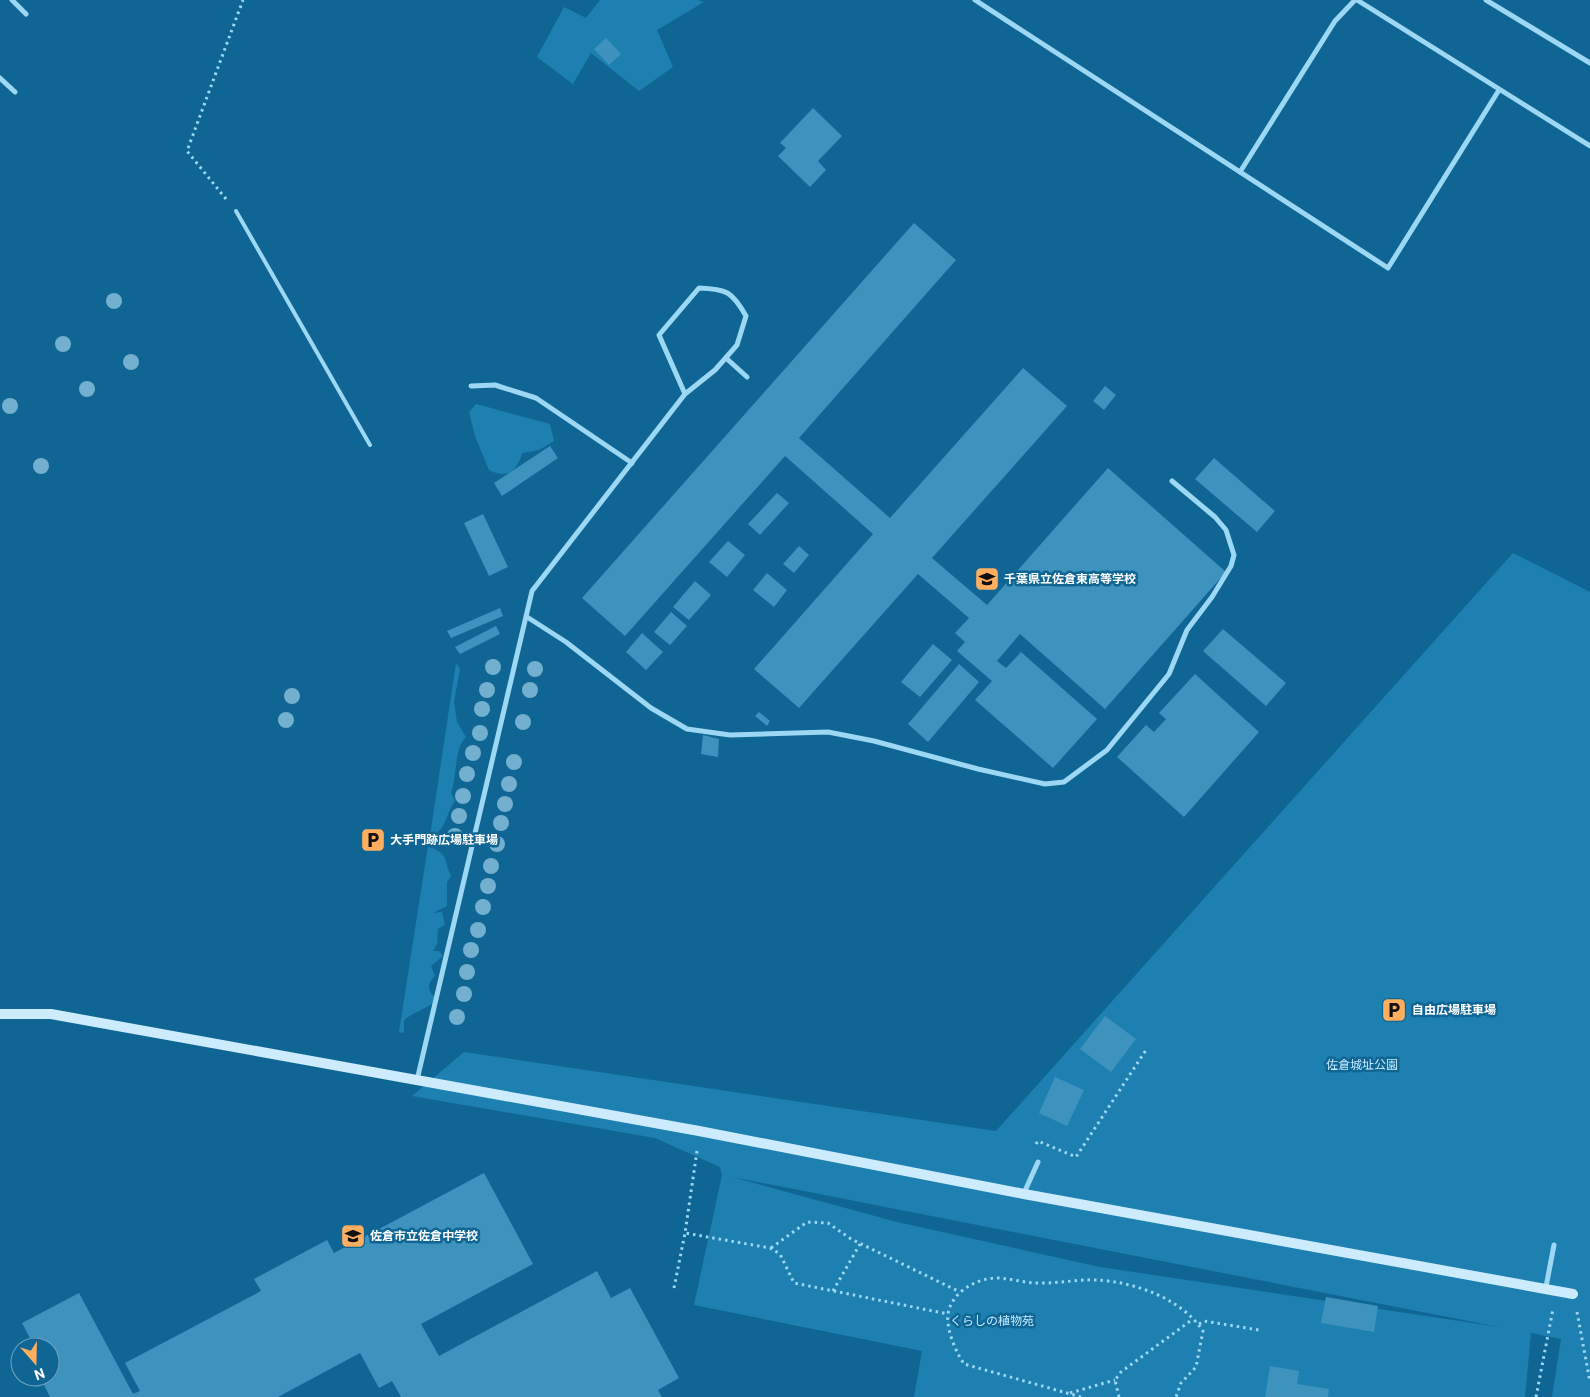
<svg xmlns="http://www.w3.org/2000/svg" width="1590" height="1397" viewBox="0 0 1590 1397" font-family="Roboto,'Noto Sans JP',sans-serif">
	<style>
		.green { fill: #1e80b1; fill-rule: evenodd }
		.building { fill: #3d92be }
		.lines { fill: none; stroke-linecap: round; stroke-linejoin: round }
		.path { stroke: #9cd7f4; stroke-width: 3; stroke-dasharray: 2.5 4; stroke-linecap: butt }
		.lane { stroke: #9cd7f4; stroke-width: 4 }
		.street { stroke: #9cd7f4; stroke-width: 5 }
		.secondary { stroke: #ccecfd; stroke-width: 10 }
		.tree { fill: #73afce }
		.labels { text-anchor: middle; stroke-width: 5; stroke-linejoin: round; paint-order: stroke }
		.poi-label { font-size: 12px; font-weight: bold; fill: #fff; stroke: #0f6694; text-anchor: start }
		.park-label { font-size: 12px; fill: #c4ebfe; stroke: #0f6694 }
	</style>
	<rect width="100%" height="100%" fill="#0f6694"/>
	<g class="green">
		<polygon points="600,0 698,0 704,2 657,30 673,67 639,91 591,53 573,84 537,57 564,7 586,18"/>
		<path d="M476,404L550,424L554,441L539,450L522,453C517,472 507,479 489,470L475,436L469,412Z"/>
		<path d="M1513,553L1590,592V1397H1552L1561,1339L1531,1333L1525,1397H914L922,1351L694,1305L722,1175L720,1167L655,1138L412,1096L464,1052L996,1131ZM732,1177L1499,1327L1100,1267L897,1222Z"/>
		<path d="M456,663L460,669L454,702L457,722L466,737C454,748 457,777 451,793L455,801C445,814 447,831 430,836Z"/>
		<path d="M428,846C450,855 443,859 451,876L447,882V906L433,913L442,912L445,925L438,929L437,944L433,951H439L443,956L431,966L435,976C425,985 428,994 439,999C427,1009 415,1011 404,1020V1033L399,1032Z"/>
	</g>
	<g class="building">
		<polygon points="606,38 621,54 609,65 594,49"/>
		<polygon points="813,108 842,136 818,161 826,170 810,187 778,156 786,148 780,143"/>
		<polygon points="914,223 956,260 799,438 890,518 1023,368 1067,406 932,558 987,605 1108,468 1226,572 1105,709 1020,634 997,661 1006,668 1021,652 1097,719 1053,768 975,700 992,681 957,651 965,642 955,633 969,618 918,574 799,708 754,669 873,534 785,456 625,636 582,598"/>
		<polygon points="1105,386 1116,395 1104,410 1093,401"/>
		<polygon points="550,446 558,458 502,496 494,483"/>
		<polygon points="1214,458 1275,511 1257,532 1195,479"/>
		<polygon points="777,493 789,503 760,535 748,524"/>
		<polygon points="483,514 508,567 489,576 464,523"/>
		<polygon points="728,541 745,555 727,577 709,562"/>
		<polygon points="799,546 809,555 794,573 783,564"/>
		<polygon points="767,573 787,590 774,607 753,590"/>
		<polygon points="695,581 711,595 689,620 673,607"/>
		<polygon points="500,608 503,616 451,638 447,631"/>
		<polygon points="671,612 687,626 670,645 654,632"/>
		<polygon points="496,626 500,634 460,654 455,647"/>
		<polygon points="1223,629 1286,683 1266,706 1203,651"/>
		<polygon points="642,633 663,652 646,670 626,652"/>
		<polygon points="933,644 952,660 920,697 901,682"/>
		<polygon points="959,664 979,682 928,742 908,724"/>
		<polygon points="1195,674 1259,732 1184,817 1117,757 1146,725 1154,732 1166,719 1159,713"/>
		<polygon points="759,712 770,721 767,726 755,716"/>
		<polygon points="703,735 719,739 718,757 701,754"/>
		<polygon points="1105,1016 1136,1039 1111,1072 1080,1049"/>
		<polygon points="1055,1077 1084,1090 1067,1126 1039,1113"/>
		<polygon points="484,1173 533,1264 421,1324 439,1356 597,1271 611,1298 630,1288 679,1378 658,1390 662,1397 401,1397 392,1381 379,1388 360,1353 278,1397 50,1397 40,1377 50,1377 50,1347 23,1347 21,1343 30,1338 22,1323 79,1293 133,1394 140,1391 125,1363 261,1291 254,1279 327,1240 334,1253"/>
		<polygon points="1326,1297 1378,1306 1374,1332 1321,1323"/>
		<polygon points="1270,1366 1299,1371 1297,1384 1329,1389 1328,1397 1265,1397"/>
	</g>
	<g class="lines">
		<g class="path">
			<polyline points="226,199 187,151 243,0"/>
			<polyline points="1036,1144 1038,1141 1076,1157 1146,1050"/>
			<polyline points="697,1151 685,1233 770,1248 780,1254 794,1283 948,1314"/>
			<polyline points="771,1248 807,1222 828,1223 851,1239 960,1292"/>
			<polyline points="674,1288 685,1233"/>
			<polyline points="833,1291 860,1244"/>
			<polyline points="1577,1312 1590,1382"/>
			<polyline points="1199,1324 1204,1321 1259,1330"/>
			<polyline points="1070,1393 1115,1380"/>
			<path d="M1081,1397L964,1364C956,1352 946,1330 948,1314C951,1292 978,1277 999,1278C1014,1279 1028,1284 1044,1283C1062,1283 1079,1279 1097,1280C1134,1282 1181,1298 1203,1331L1196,1367L1181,1383L1176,1397"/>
			<polyline points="1119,1397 1115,1380 1121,1372 1193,1319"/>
			<polyline points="1536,1397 1553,1309"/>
		</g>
		<polyline class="lane" points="236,211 370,445"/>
		<g class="street">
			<polyline points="12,0 26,14"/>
			<polyline points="975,0 1388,268 1499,90"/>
			<polyline points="1357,0 1590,146"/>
			<polyline points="1486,0 1590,63"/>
			<polyline points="0,78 15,92"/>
			<polyline points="1240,172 1335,21 1355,0"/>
			<polyline points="726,358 747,377"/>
			<polyline points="471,386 495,385 536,398 632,463"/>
			<polyline points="527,617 566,642 651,708 687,729 730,735 828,732 874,741 978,769 1045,784 1064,782 1107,750 1169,674 1187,630 1212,597 1231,566 1234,555 1226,530 1215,517 1172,481"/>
			<path d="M417,1080L532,591L685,394L715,370L737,345L746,316C732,291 726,289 699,288L659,335L685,394"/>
			<polyline points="1024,1193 1038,1162"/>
			<polyline points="1546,1287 1554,1245"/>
		</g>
		<polyline class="secondary" points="0,1014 51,1014 699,1131 1024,1194 1573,1294"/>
	</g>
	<g class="tree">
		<circle cx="114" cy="301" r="8"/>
		<circle cx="63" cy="344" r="8"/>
		<circle cx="131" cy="362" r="8"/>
		<circle cx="87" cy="389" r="8"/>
		<circle cx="10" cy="406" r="8"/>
		<circle cx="41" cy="466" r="8"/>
		<circle cx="493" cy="667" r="8"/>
		<circle cx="535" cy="669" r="8"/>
		<circle cx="487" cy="690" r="8"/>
		<circle cx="530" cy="690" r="8"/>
		<circle cx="292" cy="696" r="8"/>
		<circle cx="482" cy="709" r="8"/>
		<circle cx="286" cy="720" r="8"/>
		<circle cx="523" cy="722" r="8"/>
		<circle cx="480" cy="733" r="8"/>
		<circle cx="473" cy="753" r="8"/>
		<circle cx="514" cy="762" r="8"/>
		<circle cx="467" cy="774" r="8"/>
		<circle cx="509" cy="784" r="8"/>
		<circle cx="463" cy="796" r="8"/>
		<circle cx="505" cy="804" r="8"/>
		<circle cx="459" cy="816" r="8"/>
		<circle cx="501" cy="823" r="8"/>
		<circle cx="455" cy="836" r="8"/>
		<circle cx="497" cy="844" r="8"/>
		<circle cx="491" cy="866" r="8"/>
		<circle cx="488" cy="886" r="8"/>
		<circle cx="483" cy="907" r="8"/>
		<circle cx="478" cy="930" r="8"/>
		<circle cx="471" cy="950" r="8"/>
		<circle cx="467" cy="972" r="8"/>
		<circle cx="464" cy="994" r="8"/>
		<circle cx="457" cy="1017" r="8"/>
	</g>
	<defs>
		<symbol id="school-square" viewBox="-11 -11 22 22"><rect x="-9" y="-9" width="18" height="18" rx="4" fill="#ffae5f" stroke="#0f6694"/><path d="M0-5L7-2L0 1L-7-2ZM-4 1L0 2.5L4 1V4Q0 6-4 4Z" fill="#111"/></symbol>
		<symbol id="parking-square" viewBox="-11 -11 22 22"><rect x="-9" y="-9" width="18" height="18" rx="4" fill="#ffae5f" stroke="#0f6694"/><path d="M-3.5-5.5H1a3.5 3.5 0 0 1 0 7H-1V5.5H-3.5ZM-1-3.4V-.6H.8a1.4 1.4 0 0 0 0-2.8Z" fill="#111"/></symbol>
	</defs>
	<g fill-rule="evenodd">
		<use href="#school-square" x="973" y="565" width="28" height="28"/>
		<use href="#parking-square" x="359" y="826" width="28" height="28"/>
		<use href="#parking-square" x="1380" y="996" width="28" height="28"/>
		<use href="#school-square" x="339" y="1222" width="28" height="28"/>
	</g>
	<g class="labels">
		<g class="poi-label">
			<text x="1004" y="583">千葉県立佐倉東高等学校</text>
			<text x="390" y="844">大手門跡広場駐車場</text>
			<text x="1412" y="1014">自由広場駐車場</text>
			<text x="370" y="1240">佐倉市立佐倉中学校</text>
		</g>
		<g class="park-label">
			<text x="1362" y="1069">佐倉城址公園</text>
			<text x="992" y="1325">くらしの植物苑</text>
		</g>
	</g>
	<g transform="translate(35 1362) rotate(160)"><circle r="24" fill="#0f6694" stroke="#6fa3bf"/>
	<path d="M0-4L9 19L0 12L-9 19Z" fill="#ffae5f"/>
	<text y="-8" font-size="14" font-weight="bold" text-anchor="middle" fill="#ffffff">N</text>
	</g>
</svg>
